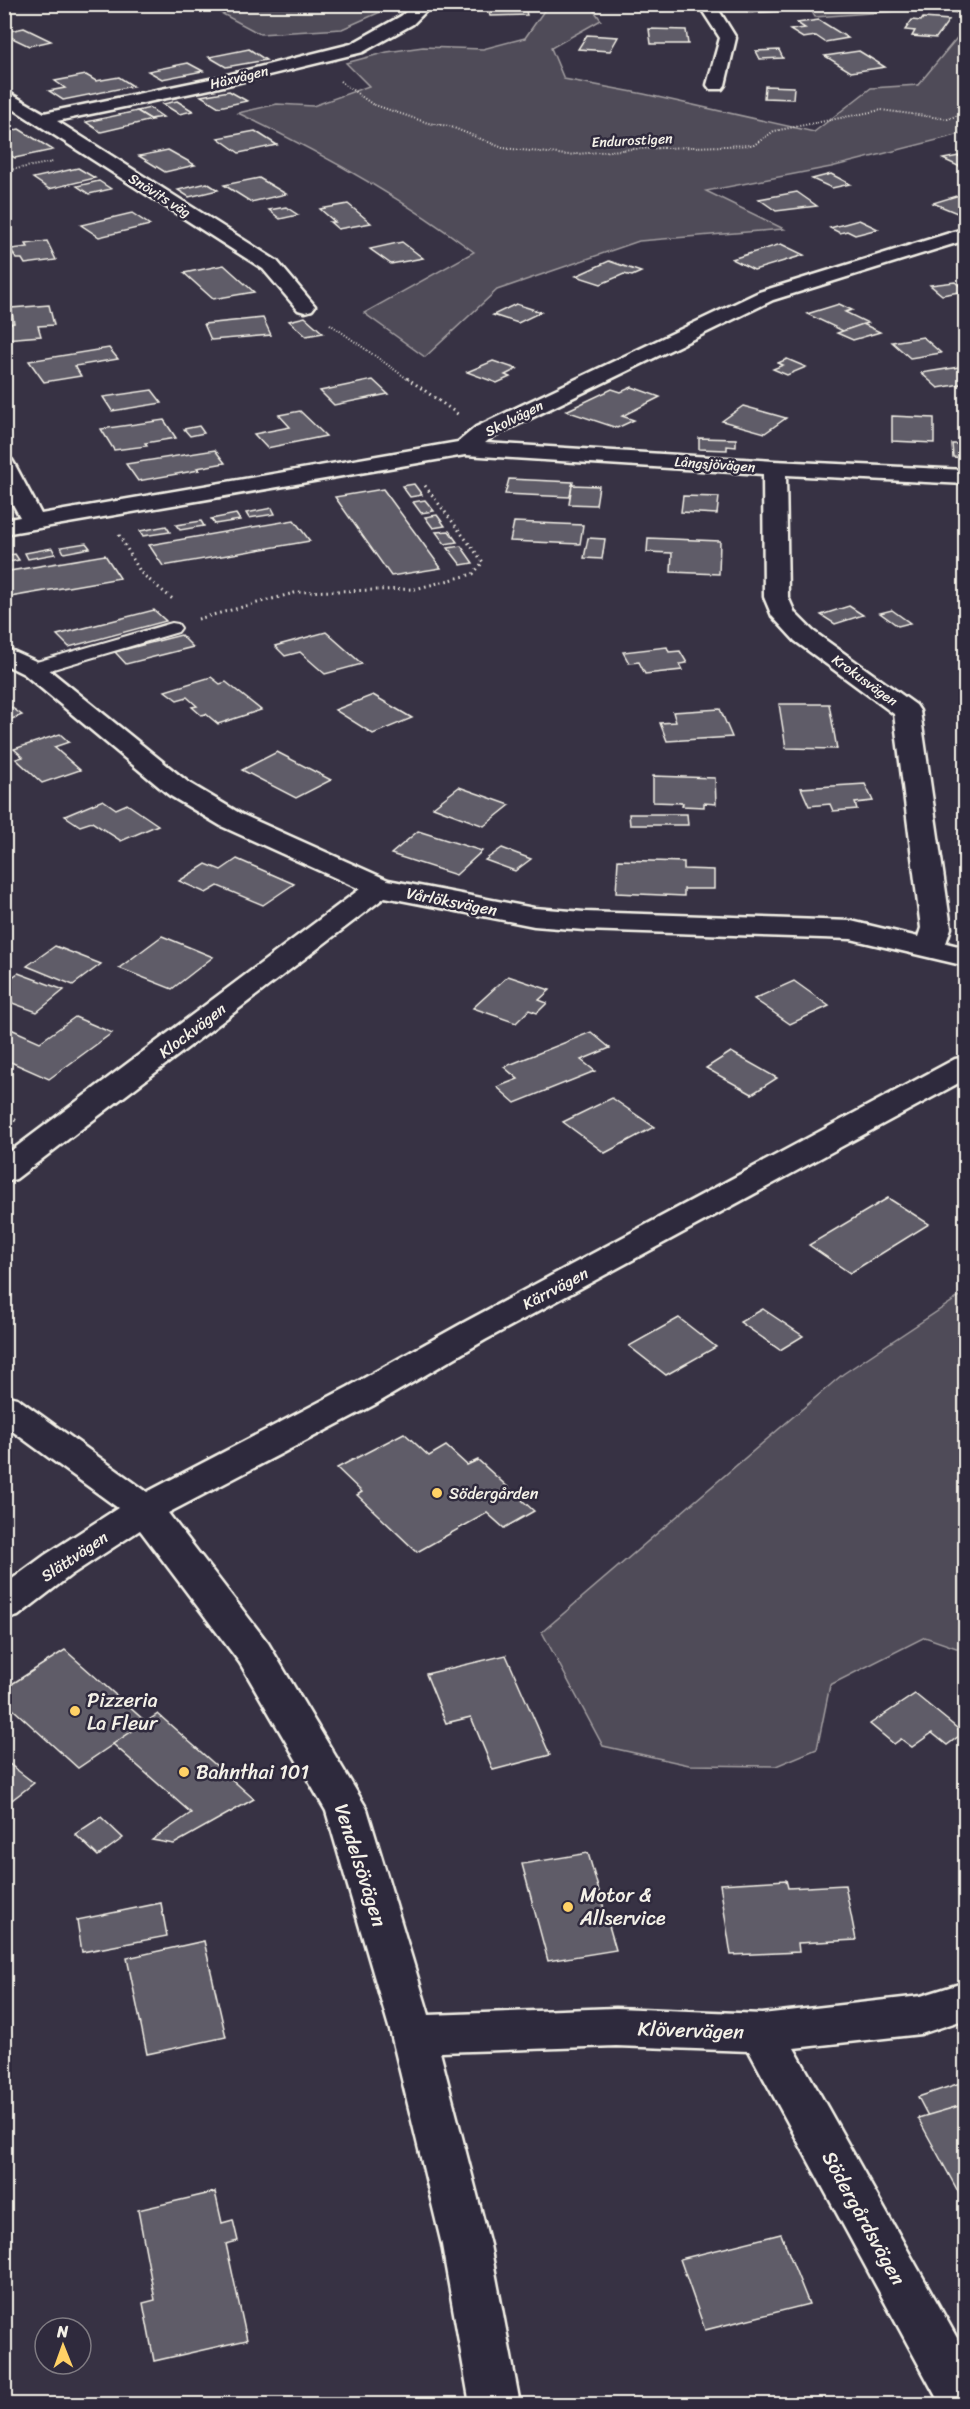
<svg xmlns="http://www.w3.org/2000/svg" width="970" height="2409" viewBox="0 0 970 2409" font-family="Sriracha,sans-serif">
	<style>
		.green { fill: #504b59; stroke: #a29ea0; stroke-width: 1.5 }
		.building { fill: #5f5c67; stroke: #f4f1e8; stroke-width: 1.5 }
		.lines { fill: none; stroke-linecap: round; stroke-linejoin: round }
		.service-casing { stroke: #f4f1e8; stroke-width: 4 }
		.minor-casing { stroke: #f4f1e8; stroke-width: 5 }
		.path-far2 { stroke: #f4f1e8; stroke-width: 2; stroke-dasharray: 1 2; stroke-linecap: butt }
		.path-far1 { stroke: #f4f1e8; stroke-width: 3; stroke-dasharray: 1.5 4; stroke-linecap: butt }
		.path { stroke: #f4f1e8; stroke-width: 4; stroke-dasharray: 1.5 4.5; stroke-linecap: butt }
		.service { fill: #2f2a3d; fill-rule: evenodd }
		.minor { fill: #2f2a3d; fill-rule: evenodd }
		.poi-dot { fill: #ffd166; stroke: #2f2a3d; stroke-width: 2 }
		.labels { text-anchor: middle; stroke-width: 5; stroke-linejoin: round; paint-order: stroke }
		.far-street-label { font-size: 14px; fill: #f4f1e8; stroke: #2f2a3d }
		.street-label { font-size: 16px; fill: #f4f1e8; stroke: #2f2a3d }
		.poi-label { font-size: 16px; fill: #f4f1e8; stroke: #2f2a3d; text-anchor: start }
		.near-poi-label { font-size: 20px; fill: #f4f1e8; stroke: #2f2a3d; text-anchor: start }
		.near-street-label { font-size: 20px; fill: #f4f1e8; stroke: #2f2a3d }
	</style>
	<rect width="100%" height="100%" fill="#373244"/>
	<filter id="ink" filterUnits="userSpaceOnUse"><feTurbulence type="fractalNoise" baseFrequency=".0167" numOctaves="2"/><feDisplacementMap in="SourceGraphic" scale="12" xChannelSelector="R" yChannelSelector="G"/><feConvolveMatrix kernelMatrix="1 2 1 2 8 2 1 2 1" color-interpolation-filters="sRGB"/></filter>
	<g filter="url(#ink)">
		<g class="green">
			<path d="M589,4L601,20L551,48L564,79L644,94L814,132L871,88L918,85L965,28V133L831,167L706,191L784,229L639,241L497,290L425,357L364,313L474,252C401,197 320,152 238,113L277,104L313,106L369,86L346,63L387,52L423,47L483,49L525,38L548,5Z"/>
			<polygon points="386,5 387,9 342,29 260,34 206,5"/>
			<polygon points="808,5 965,5 965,14 927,9 815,17"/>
			<polygon points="965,1293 965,1651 925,1637 830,1685 817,1749 776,1766 689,1765 603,1746 542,1632 843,1374"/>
		</g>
		<g class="building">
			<polygon points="486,4 524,4 527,15 490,16"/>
			<polygon points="642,4 683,6 686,9 661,11 658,8 645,9"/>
			<polygon points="743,4 777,4 782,11 749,13"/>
			<polygon points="923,18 949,20 936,38 912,36 915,31 905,30 912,20 921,21"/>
			<polygon points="819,20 848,38 825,42 816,36 803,38 790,30 805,28 797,23"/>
			<polygon points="24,28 51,41 29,46 4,34 4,32"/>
			<polygon points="649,29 686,30 688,44 651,44"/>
			<polygon points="587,35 618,37 610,51 578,49"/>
			<polygon points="249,49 266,60 226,67 209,57"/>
			<polygon points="779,50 783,58 760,59 756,51"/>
			<polygon points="859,51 885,67 851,72 825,56"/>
			<polygon points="188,63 203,71 162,79 148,71"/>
			<polygon points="86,75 96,81 119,77 133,86 63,100 49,91 65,88 55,81"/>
			<polygon points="765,86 794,87 793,99 764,98"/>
			<polygon points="229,91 247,101 219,107 201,96"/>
			<polygon points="177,101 193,111 179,114 163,104"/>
			<polygon points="150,108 163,117 150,119 137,111"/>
			<polygon points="137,111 152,120 101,132 86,122"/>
			<polygon points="19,129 53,150 15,158 4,152 4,132"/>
			<polygon points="255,131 277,145 239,153 218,138"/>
			<polygon points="168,150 195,165 165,172 139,156"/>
			<polygon points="959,156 966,159 966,165 958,166 943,159"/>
			<polygon points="78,168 95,178 49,189 33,178"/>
			<polygon points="831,174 850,184 832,188 812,179"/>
			<polygon points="259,178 286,194 251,202 224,185"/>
			<polygon points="99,181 111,189 89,194 77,186"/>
			<polygon points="207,183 218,190 189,197 178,190"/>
			<polygon points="797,192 817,206 776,211 759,199"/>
			<polygon points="966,193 966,210 957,213 933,203"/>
			<polygon points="348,204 371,223 338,229 330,222 335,222 320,209"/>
			<polygon points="286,207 298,215 280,219 269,210"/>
			<polygon points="132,213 150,225 99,237 81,225"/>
			<polygon points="859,220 878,229 855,235 847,231 840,233 830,228"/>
			<polygon points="47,241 56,260 25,264 22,259 16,259 11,249 28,247 26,244"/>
			<polygon points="402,242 423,258 391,264 370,249"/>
			<polygon points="781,244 804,255 754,270 732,259"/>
			<polygon points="609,261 641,272 632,276 624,274 601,284 576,276"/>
			<polygon points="224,265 254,292 213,299 184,273"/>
			<polygon points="955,282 962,288 966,287 966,298 959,292 942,295 930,285"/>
			<polygon points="516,304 541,312 518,323 493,315"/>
			<polygon points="839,304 852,310 845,312 868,323 843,331 807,314"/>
			<polygon points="49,305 54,325 38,326 41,336 4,339 4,324 14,323 11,308"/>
			<polygon points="305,317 323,333 306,336 289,321"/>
			<polygon points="263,318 271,335 211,340 204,324"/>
			<polygon points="863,324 880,332 853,340 837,333"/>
			<polygon points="923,337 941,353 910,358 892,342"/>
			<polygon points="109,348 118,359 75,366 81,376 44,382 29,361"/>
			<polygon points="787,359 806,367 787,375 773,369 783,365 778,363"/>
			<polygon points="493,361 517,369 505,375 510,377 497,383 467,372"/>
			<polygon points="966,366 966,383 938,388 921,373"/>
			<polygon points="373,380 388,394 334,405 320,391"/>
			<polygon points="632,387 660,397 622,416 634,420 617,428 566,411 612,389 621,392"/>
			<polygon points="152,390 162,403 112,411 103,397"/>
			<polygon points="743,406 786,418 765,433 722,421"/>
			<polygon points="300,411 326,436 267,448 254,434 290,427 279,415"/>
			<polygon points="892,416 934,418 934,443 892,441"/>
			<polygon points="164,420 176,438 145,443 147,446 114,450 101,429"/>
			<polygon points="199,426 204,433 190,436 184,429"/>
			<polygon points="699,438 736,439 736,447 727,446 727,450 699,449"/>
			<polygon points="952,444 966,444 966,458 953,457"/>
			<polygon points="215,450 225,463 197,468 199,470 138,481 126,464"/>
			<polygon points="509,479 573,482 570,497 505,494"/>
			<polygon points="414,484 422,495 410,497 402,486"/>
			<polygon points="572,485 599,486 596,505 569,504"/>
			<polygon points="383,489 441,568 391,576 335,497"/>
			<polygon points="683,496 719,497 717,514 681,512"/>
			<polygon points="425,500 434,511 421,513 413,502"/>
			<polygon points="272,508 275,514 249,518 246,513"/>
			<polygon points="236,514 240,520 215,524 211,519"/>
			<polygon points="437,515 445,526 433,528 425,517"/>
			<polygon points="294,520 310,541 163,566 149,545"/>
			<polygon points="201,521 204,526 180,530 176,525"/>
			<polygon points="514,522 583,525 580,544 510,541"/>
			<polygon points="166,526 170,532 143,536 140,531"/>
			<polygon points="449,531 457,542 445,544 436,532"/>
			<polygon points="588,538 605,539 602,559 584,558"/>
			<polygon points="648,538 720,541 719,574 671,572 672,553 647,552"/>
			<polygon points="86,543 90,548 64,553 61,547"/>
			<polygon points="461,546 473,563 461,565 448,548"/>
			<polygon points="52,548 55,554 28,559 25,553"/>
			<polygon points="15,554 19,560 4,563 4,556"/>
			<polygon points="105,555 120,578 4,598 4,572"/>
			<polygon points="849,606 863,615 835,624 821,615"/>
			<polygon points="154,610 166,621 69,647 57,635"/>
			<polygon points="892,610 910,623 898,626 880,613"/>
			<polygon points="326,632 362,664 325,674 300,652 285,656 275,646"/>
			<polygon points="181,635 193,647 126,664 115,652"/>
			<polygon points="667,647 669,652 680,651 687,663 679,664 682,670 645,674 639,662 629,663 623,652"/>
			<polygon points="211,677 220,684 226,682 261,710 218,724 206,714 201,715 192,707 197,706 187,697 177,700 165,691"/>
			<polygon points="373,695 412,718 373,734 335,710"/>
			<polygon points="4,702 22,715 4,722"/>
			<polygon points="779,704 829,704 837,749 786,748"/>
			<polygon points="720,709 732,737 667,741 660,723 676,722 673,712"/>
			<polygon points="60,734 69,742 54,747 80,770 42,783 16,759 23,757 14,749"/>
			<polygon points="277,752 331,780 296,798 242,770"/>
			<polygon points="653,776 715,778 716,804 704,803 704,807 682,806 683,803 653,802"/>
			<polygon points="865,784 873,801 855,803 857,809 833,811 830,804 809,806 801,788"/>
			<polygon points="459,787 510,805 484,826 433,807"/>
			<polygon points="103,800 116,809 127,804 158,825 121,841 92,822 80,826 65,816"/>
			<polygon points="629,814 687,814 688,825 630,825"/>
			<polygon points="418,831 482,851 456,875 391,854"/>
			<polygon points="502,848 531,859 515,871 485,860"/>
			<polygon points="237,859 294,884 263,905 218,886 206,893 179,881 206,864 221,870"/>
			<polygon points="618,860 684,862 684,869 714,870 714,889 684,889 684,896 616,893"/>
			<polygon points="162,936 213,957 172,989 119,968"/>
			<polygon points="55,946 101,964 73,985 27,966"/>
			<polygon points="18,973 64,990 37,1012 4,1000 4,983"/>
			<polygon points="508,976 550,990 539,1000 547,1003 537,1013 529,1010 516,1023 473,1008"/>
			<polygon points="794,981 829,1006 790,1024 754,999"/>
			<polygon points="75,1017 112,1033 49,1079 4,1059 4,1026 40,1042"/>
			<polygon points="591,1032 610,1048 581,1060 595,1071 515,1103 497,1087 518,1079 504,1067"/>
			<polygon points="731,1052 777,1078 752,1094 706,1068"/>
			<polygon points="612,1098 654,1127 605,1153 563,1122"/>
			<polygon points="888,1198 929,1224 850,1273 809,1245"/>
			<polygon points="763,1309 803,1336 780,1350 740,1322"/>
			<polygon points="679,1318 716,1347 666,1375 629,1346"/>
			<polygon points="404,1433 429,1456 446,1446 467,1465 478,1460 534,1511 504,1528 487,1513 417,1552 357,1495 362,1492 337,1468"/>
			<polygon points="65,1650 146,1722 78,1768 4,1701 4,1689"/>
			<polygon points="506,1655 550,1755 493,1770 471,1717 446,1723 426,1674"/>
			<polygon points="915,1694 963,1733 947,1745 932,1733 912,1747 901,1739 894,1744 870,1724"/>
			<polygon points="158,1714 254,1799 174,1844 152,1840 191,1813 113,1744"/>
			<polygon points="4,1760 34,1783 4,1806"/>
			<polygon points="101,1817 123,1838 98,1856 75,1834"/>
			<polygon points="588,1853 616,1950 548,1961 522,1864"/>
			<polygon points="786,1880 788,1888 845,1885 856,1940 798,1943 799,1952 731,1955 720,1884"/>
			<polygon points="161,1903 167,1936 82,1952 77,1920"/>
			<polygon points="204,1941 226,2037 147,2054 127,1958"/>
			<polygon points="966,2081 966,2104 928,2116 918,2097"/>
			<polygon points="966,2104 966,2206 918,2118"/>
			<polygon points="215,2192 222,2223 233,2220 238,2241 226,2244 247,2340 154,2361 143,2303 155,2300 138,2210"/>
			<polygon points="781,2234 809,2304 705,2330 680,2259"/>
		</g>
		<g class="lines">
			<defs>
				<polygon id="service" points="172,623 178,624 181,628 178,632 33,675 26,673 24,669 26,665"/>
				<g id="minor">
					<polygon points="415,4 433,4 413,24 363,52 215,88 57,121 277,261 315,306 312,310 305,312 298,310 263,269 4,103 4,90 44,113 215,78 351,44 401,16"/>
					<polygon points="698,4 715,4 736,38 725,85 722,89 710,89 707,85 720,38"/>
					<polygon points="966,228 966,240 773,300 492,437 485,443 774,461 966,470 966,484 786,475 788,597 795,613 813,631 916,705 920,711 951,928 946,943 966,948 966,966 851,939 584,930 534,926 385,897 16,1179 4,1182 4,1156 360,889 221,826 169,795 24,674 4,664 4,647 42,664 189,783 241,814 388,880 534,908 584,912 851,921 918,937 921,928 894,714 795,641 772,616 764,597 763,474 465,455 4,534 4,520 20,517 4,488 4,458 12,460 15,465 41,514 458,442 476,427 759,292"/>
					<polygon points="966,1057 966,1079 485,1340 374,1405 168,1513 268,1643 367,1809 429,2015 616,2008 762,2014 921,1996 966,1982 966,2019 921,2034 794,2048 966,2354 966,2404 940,2404 749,2051 616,2046 440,2052 490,2245 520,2404 470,2404 442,2245 391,2034 326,1811 240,1663 140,1530 71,1575 18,1616 4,1620 4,1585 45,1555 118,1508 4,1425 4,1395 17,1398 147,1492 348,1387 461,1324 955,1059"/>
				</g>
			</defs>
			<use href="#service" class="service-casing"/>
			<use href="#minor" class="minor-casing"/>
			<g class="path-far2">
				<polyline points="340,81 372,104 428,123 449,126 503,148 567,155 632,149 754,145 774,131 881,110 948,119 966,112"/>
				<polyline points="4,171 54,162"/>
				<polyline points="330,324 409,380"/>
			</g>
			<g class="path-far1">
				<polyline points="407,378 459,415"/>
				<polyline points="119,535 141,573 175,601"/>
				<polyline points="198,619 298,592 415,589 473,574 483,562 423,483"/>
			</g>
			<polyline class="path" points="4,1114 17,1121"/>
			<use href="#service" class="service"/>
			<use href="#minor" class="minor"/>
		</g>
	</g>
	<g class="poi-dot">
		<circle cx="437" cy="1493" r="6"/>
		<circle cx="75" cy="1711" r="6"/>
		<circle cx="184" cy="1772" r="6"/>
		<circle cx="568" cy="1907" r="6"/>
	</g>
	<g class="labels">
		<g class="far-street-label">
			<text transform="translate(239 77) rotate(-14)" y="5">Häxvägen</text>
			<text transform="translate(632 140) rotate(-3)" y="5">Endurostigen</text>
			<text transform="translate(160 195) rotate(32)" y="5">Snövits väg</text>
			<text transform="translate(514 418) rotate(-27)" y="5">Skolvägen</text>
			<text transform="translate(715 464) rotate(4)" y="5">Långsjövägen</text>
			<text transform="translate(865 680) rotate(36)" y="5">Krokusvägen</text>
		</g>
		<g class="street-label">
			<text transform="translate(452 901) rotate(11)" y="6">Vårlöksvägen</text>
			<text transform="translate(192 1030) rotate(-37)" y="6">Klockvägen</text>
			<text transform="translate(555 1288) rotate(-28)" y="6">Kärrvägen</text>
			<text transform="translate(74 1556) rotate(-34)" y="6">Slättvägen</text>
		</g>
		<g class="poi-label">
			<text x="449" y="1499">Södergården</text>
		</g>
		<g class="near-poi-label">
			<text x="87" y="1707">Pizzeria<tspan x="87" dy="23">La Fleur</tspan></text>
			<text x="196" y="1779">Bahnthai 101</text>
			<text x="580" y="1902">Motor &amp;<tspan x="580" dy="23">Allservice</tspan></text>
		</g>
		<g class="near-street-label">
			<text transform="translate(361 1865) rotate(72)" y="7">Vendelsövägen</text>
			<text transform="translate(691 2030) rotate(2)" y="7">Klövervägen</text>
			<text transform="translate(864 2218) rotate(61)" y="7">Södergårdsvägen</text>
		</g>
	</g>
	<rect width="970" height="2409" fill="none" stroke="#2f2a3d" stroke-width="24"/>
	<rect x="12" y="12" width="946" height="2385" fill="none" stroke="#f4f1e8" stroke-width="2" filter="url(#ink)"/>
	<g transform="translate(63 2346) rotate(359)"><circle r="28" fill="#2f2a3d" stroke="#7e7a81" stroke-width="1.5"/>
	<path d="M0-4.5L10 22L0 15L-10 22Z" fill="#ffd166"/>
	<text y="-9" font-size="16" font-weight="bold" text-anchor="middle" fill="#f4f1e8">N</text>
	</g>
</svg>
